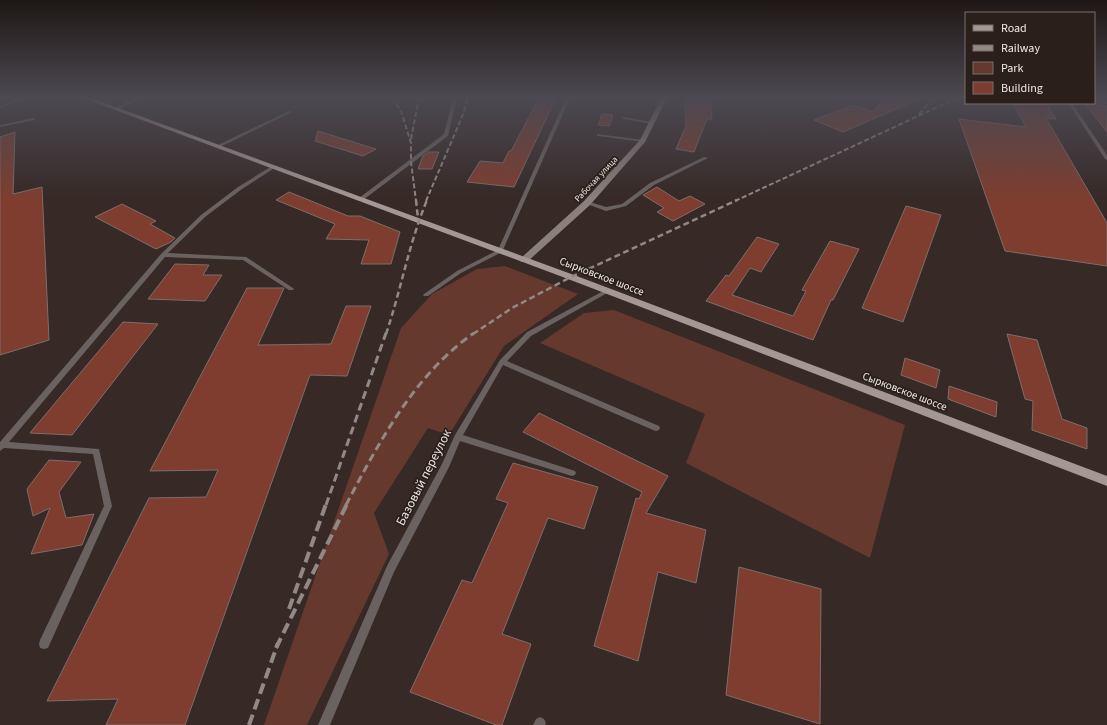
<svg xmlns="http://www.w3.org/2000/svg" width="1107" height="725" viewBox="0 0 1107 725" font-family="'Source Sans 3',sans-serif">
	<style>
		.green { fill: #66392e }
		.building { fill: #7e3d2f; stroke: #7d6e6b }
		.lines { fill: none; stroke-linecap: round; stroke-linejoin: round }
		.service { fill: #696260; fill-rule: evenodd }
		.minor { fill: #696260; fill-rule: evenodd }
		.secondary { fill: #8b807d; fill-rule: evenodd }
		.primary { fill: #a59794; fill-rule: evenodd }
		.rail-far3 { stroke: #928885; stroke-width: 2; stroke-dasharray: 5 2.5; stroke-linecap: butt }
		.rail-far2 { stroke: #928885; stroke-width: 2.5; stroke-dasharray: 6 3.5; stroke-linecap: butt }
		.rail-far1 { stroke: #928885; stroke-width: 3; stroke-dasharray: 8 4.5; stroke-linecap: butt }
		.rail { stroke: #928885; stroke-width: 4; stroke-dasharray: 11 5.5; stroke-linecap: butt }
		.labels { text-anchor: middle; stroke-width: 3.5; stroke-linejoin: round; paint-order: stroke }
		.far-street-label { font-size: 9px; fill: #efe7e5; stroke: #2b1f1c }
		.street-label { font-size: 11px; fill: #efe7e5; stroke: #2b1f1c }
		.near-street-label { font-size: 13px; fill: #efe7e5; stroke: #2b1f1c }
	</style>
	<rect width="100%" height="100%" fill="#362926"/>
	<g class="green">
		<polygon points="505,266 578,294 504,346 449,435 428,428 374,513 389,554 307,725 264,725 401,328 432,294 477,269"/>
		<polygon points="614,310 905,425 870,558 686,463 705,414 540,343 584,313"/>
	</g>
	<g class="building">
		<polygon points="539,98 556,98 514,187 467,182 480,161 503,163 509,151 511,151"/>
		<polygon points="685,98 710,98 712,119 707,119 694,152 676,149 686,126"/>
		<polygon points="884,98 922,98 843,132 814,120 853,105 873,112"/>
		<polygon points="1013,103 1046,103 1056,119 1046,118 1107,223 1107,266 1005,251 959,119 1026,127"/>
		<polygon points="1085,104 1107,106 1107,132"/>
		<polygon points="602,114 613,115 609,126 598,125"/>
		<polygon points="318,131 376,149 363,156 315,141"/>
		<polygon points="15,132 13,194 42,187 49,340 0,355 0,137"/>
		<polygon points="429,152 439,152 432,169 418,169 423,156"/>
		<polygon points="657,187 679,201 690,196 705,204 673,221 657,212 664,208 643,195"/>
		<polygon points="289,192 348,216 360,216 400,232 391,264 361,264 369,240 326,239 335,224 276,200"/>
		<polygon points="122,204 156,221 150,224 175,238 171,242 156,249 95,217"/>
		<polygon points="906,206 941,215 903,322 862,308"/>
		<polygon points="757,237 779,244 761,272 750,268 732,295 793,316 806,291 802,290 830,241 859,249 833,300 831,300 813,340 706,301 726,275 729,276"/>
		<polygon points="175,264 209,265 203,275 222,275 205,301 148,299"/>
		<polygon points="247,288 284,288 258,345 331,344 346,306 371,306 347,376 310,375 185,725 106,725 118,699 47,701 149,498 206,497 218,470 150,471"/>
		<polygon points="123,322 158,324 72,435 30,433"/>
		<polygon points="1007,334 1037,340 1062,419 1087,428 1087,449 1032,430 1033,401 1025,399"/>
		<polygon points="905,358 940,370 936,388 901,375"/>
		<polygon points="949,386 997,402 996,417 948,399"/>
		<polygon points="539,413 668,476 646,513 706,530 696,583 658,572 638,661 594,646 636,498 639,499 642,492 523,432"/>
		<polygon points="49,460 81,462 59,492 66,518 94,514 82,545 31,554 50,508 33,516 27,489"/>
		<polygon points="513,463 598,487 584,529 548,518 502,634 531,644 502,725 496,725 410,692 462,580 472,583 508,503 496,499"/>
		<polygon points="739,567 821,589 820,724 726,695"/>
	</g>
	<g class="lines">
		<g class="service">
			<polygon points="19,98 24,98 0,108 0,106"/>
			<polygon points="453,98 457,98 448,136 363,200 359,200 359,198 444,134"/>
			<polygon points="566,98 570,98 502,252 461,273 428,296 424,296 423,295 424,294 457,271 498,250"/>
			<polygon points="1094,101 1107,102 1107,104 1093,103"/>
			<polygon points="1068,103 1072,103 1107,155 1107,160 1105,159"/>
			<polygon points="289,111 292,112 220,147 216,146"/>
			<polygon points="623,117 652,122 654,123 652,124 624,119 622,118"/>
			<polygon points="33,118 35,119 35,120 0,127 0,125"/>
			<polygon points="597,134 643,140 645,141 643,142 599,136 597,136"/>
			<polygon points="704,157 708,158 654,185 626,206 606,211 584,203 587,201 606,207 622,204 650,183"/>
			<polygon points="272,166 276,167 242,189 205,217 168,253 246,257 293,288 294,289 293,290 289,290 243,260 165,257 9,442 99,449 112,506 48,648 44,649 40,648 39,644 40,640 104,506 93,454 4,448 0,451 0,442 161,254 201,215 238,187"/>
			<polygon points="607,289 609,290 610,291 609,292 531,336 507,361 659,426 660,428 659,430 656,431 653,430 503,365 463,435 575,471 576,473 575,475 572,476 460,441 449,467 394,572 330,725 318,725 387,566 442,464 455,435 500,360 527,332"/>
			<polygon points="540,717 544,719 546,723 545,725 533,725 536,719"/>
		</g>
		<polygon class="minor" points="135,98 142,98 118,110 113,109"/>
		<polygon class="secondary" points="661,98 667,98 645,142 590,205 527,262 521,262 520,260 521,258 584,201 640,140"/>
		<polygon class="primary" points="83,98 91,98 574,275 1107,476 1107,486 568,279"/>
		<g class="rail-far3">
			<polyline points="392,98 401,111 411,143 411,162 416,201"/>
			<polyline points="919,114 933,98"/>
			<polyline points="411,139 419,98"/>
			<polyline points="426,201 462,117 468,98"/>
			<polyline points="735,201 957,98"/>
		</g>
		<g class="rail-far2">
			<polyline points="416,200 418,219"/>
			<path d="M386,334C401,290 409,243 427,200"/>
			<polyline points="473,334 512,308 571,277 737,200"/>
		</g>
		<g class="rail-far1">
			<polyline points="326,505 386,333"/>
			<path d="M346,505C379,442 415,374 474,333"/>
		</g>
		<g class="rail">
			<polyline points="289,609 326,504"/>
			<polyline points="276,648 347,504"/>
			<polyline points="249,725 278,643"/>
		</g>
	</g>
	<linearGradient id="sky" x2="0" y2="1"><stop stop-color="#1e1715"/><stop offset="0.49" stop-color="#4c4952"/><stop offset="1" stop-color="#4c4952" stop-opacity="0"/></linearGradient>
	<rect width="1107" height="199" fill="url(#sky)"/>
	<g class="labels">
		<g class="far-street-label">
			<text transform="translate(596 179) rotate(-47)" y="3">Рабочая улица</text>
		</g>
		<g class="street-label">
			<text transform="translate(602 276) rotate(21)" y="4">Сырковское шоссе</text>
			<text transform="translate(905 391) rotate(21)" y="4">Сырковское шоссе</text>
		</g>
		<g class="near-street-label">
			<text transform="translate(423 477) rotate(-63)" y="5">Базовый переулок</text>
		</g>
	</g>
	<rect x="965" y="12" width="130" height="92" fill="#2b1f1c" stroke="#796f6c"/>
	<rect x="973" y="25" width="20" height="6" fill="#a59794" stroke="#796f6c"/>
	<text x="1001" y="32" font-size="12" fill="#efe7e5">Road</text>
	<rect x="973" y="45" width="20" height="6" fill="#928885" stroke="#796f6c"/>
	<text x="1001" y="52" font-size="12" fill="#efe7e5">Railway</text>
	<rect x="973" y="62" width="20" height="12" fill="#66392e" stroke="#796f6c"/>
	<text x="1001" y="72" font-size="12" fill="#efe7e5">Park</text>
	<rect x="973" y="82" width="20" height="12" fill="#7e3d2f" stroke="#796f6c"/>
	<text x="1001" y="92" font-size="12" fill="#efe7e5">Building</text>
</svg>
